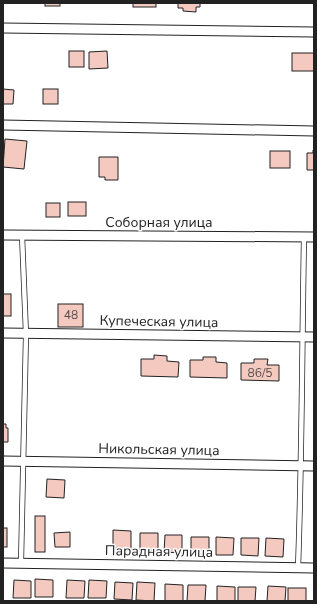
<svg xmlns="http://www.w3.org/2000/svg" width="317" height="604" viewBox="0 0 317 604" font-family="'Nunito Sans',sans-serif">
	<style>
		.building { fill: #f3c9c0; stroke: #222 }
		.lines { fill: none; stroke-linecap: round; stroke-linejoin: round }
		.lane-casing { stroke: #222; stroke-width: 6 }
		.street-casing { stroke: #222; stroke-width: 11 }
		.lane { stroke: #fff; stroke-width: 4.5 }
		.street { stroke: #fff; stroke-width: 9 }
		.labels { text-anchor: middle; stroke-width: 3; stroke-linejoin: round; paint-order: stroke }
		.number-label { font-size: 12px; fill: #564c4a }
		.street-label { font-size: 14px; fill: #222; stroke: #fff }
	</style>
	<rect width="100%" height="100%" fill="#fff"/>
	<g class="building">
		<rect x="45" y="3" width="15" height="3"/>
		<rect x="133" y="3" width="23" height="4"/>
		<polygon points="178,3 200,3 200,7 196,7 196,12 183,11 183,8 178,8"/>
		<rect x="69" y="51" width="15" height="16"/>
		<polygon points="107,51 108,68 89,69 89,52"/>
		<rect x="292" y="53" width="22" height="18"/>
		<polygon points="3,89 14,90 13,104 3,104"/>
		<rect x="43" y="89" width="15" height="15"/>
		<polygon points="5,139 27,141 24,169 3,167"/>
		<polygon points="313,150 314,150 314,170 307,170 307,153 313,153"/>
		<rect x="270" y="151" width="20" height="17"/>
		<polygon points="99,157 118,157 118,180 105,180 105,177 99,177"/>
		<rect x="68" y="202" width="18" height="14"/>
		<rect x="46" y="203" width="14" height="14"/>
		<rect x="3" y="294" width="8" height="22"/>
		<rect x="58" y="304" width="25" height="23"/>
		<polygon points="154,355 167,356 167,361 179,362 178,377 141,376 141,359 154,359"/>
		<polygon points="203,357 216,357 216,362 227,363 227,378 190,377 190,360 203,360"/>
		<polygon points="254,359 268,359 267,365 279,365 279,381 241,380 241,363 254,363"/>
		<polygon points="3,424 6,424 6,428 8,428 8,442 3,442"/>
		<polygon points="47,479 65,480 64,498 46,497"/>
		<rect x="35" y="516" width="10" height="36"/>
		<rect x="3" y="528" width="4" height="19"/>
		<polygon points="113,530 131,531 131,549 113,548"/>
		<polygon points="70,532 70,547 55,547 54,533"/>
		<polygon points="140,533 158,533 158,551 140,550"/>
		<polygon points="165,535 182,535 182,553 164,552"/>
		<polygon points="191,537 209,537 209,555 191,554"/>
		<polygon points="216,537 234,538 233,555 216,555"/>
		<polygon points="241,538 259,538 258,556 241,555"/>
		<polygon points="266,538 284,539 283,557 265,556"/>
		<polygon points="35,579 53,580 53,597 35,597"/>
		<polygon points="14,580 31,581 31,598 13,598"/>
		<polygon points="67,580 85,581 84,598 66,598"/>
		<polygon points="89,580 107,581 106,598 88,598"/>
		<polygon points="115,582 133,583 132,600 114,599"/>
		<polygon points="137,582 155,583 154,601 136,600"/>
		<polygon points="165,584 183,585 183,601 165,601"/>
		<polygon points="188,585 206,585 205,601 187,601"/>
		<polygon points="217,586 235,587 235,601 217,601"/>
		<polygon points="268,586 286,587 285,601 267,601"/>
		<polygon points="238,587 256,587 255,601 238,601"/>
		<rect x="288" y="588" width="18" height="13"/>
	</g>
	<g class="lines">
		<defs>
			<g id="lane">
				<polyline points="21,563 26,334 22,235"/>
				<path d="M298,568C302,458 302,347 304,237"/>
			</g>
			<g id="street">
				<polyline points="3,28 314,32"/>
				<polyline points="3,125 314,131"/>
				<polyline points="3,235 314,237"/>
				<polyline points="3,333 314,337"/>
				<polyline points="3,461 314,466"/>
				<polyline points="3,563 314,568"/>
			</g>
		</defs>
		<use href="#lane" class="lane-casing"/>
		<use href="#street" class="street-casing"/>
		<use href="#lane" class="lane"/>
		<use href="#street" class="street"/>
	</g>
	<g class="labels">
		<g class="number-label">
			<text x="71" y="319">48</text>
			<text x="260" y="377">86/5</text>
		</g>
		<g class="street-label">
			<text x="159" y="227">Соборная улица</text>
			<text transform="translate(159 321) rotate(1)" y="5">Купеческая улица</text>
			<text transform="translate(159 449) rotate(1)" y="5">Никольская улица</text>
			<text transform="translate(159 551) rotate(1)" y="5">Парадная улица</text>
		</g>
	</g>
	<rect width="317" height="604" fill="none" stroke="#222222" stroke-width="8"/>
</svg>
